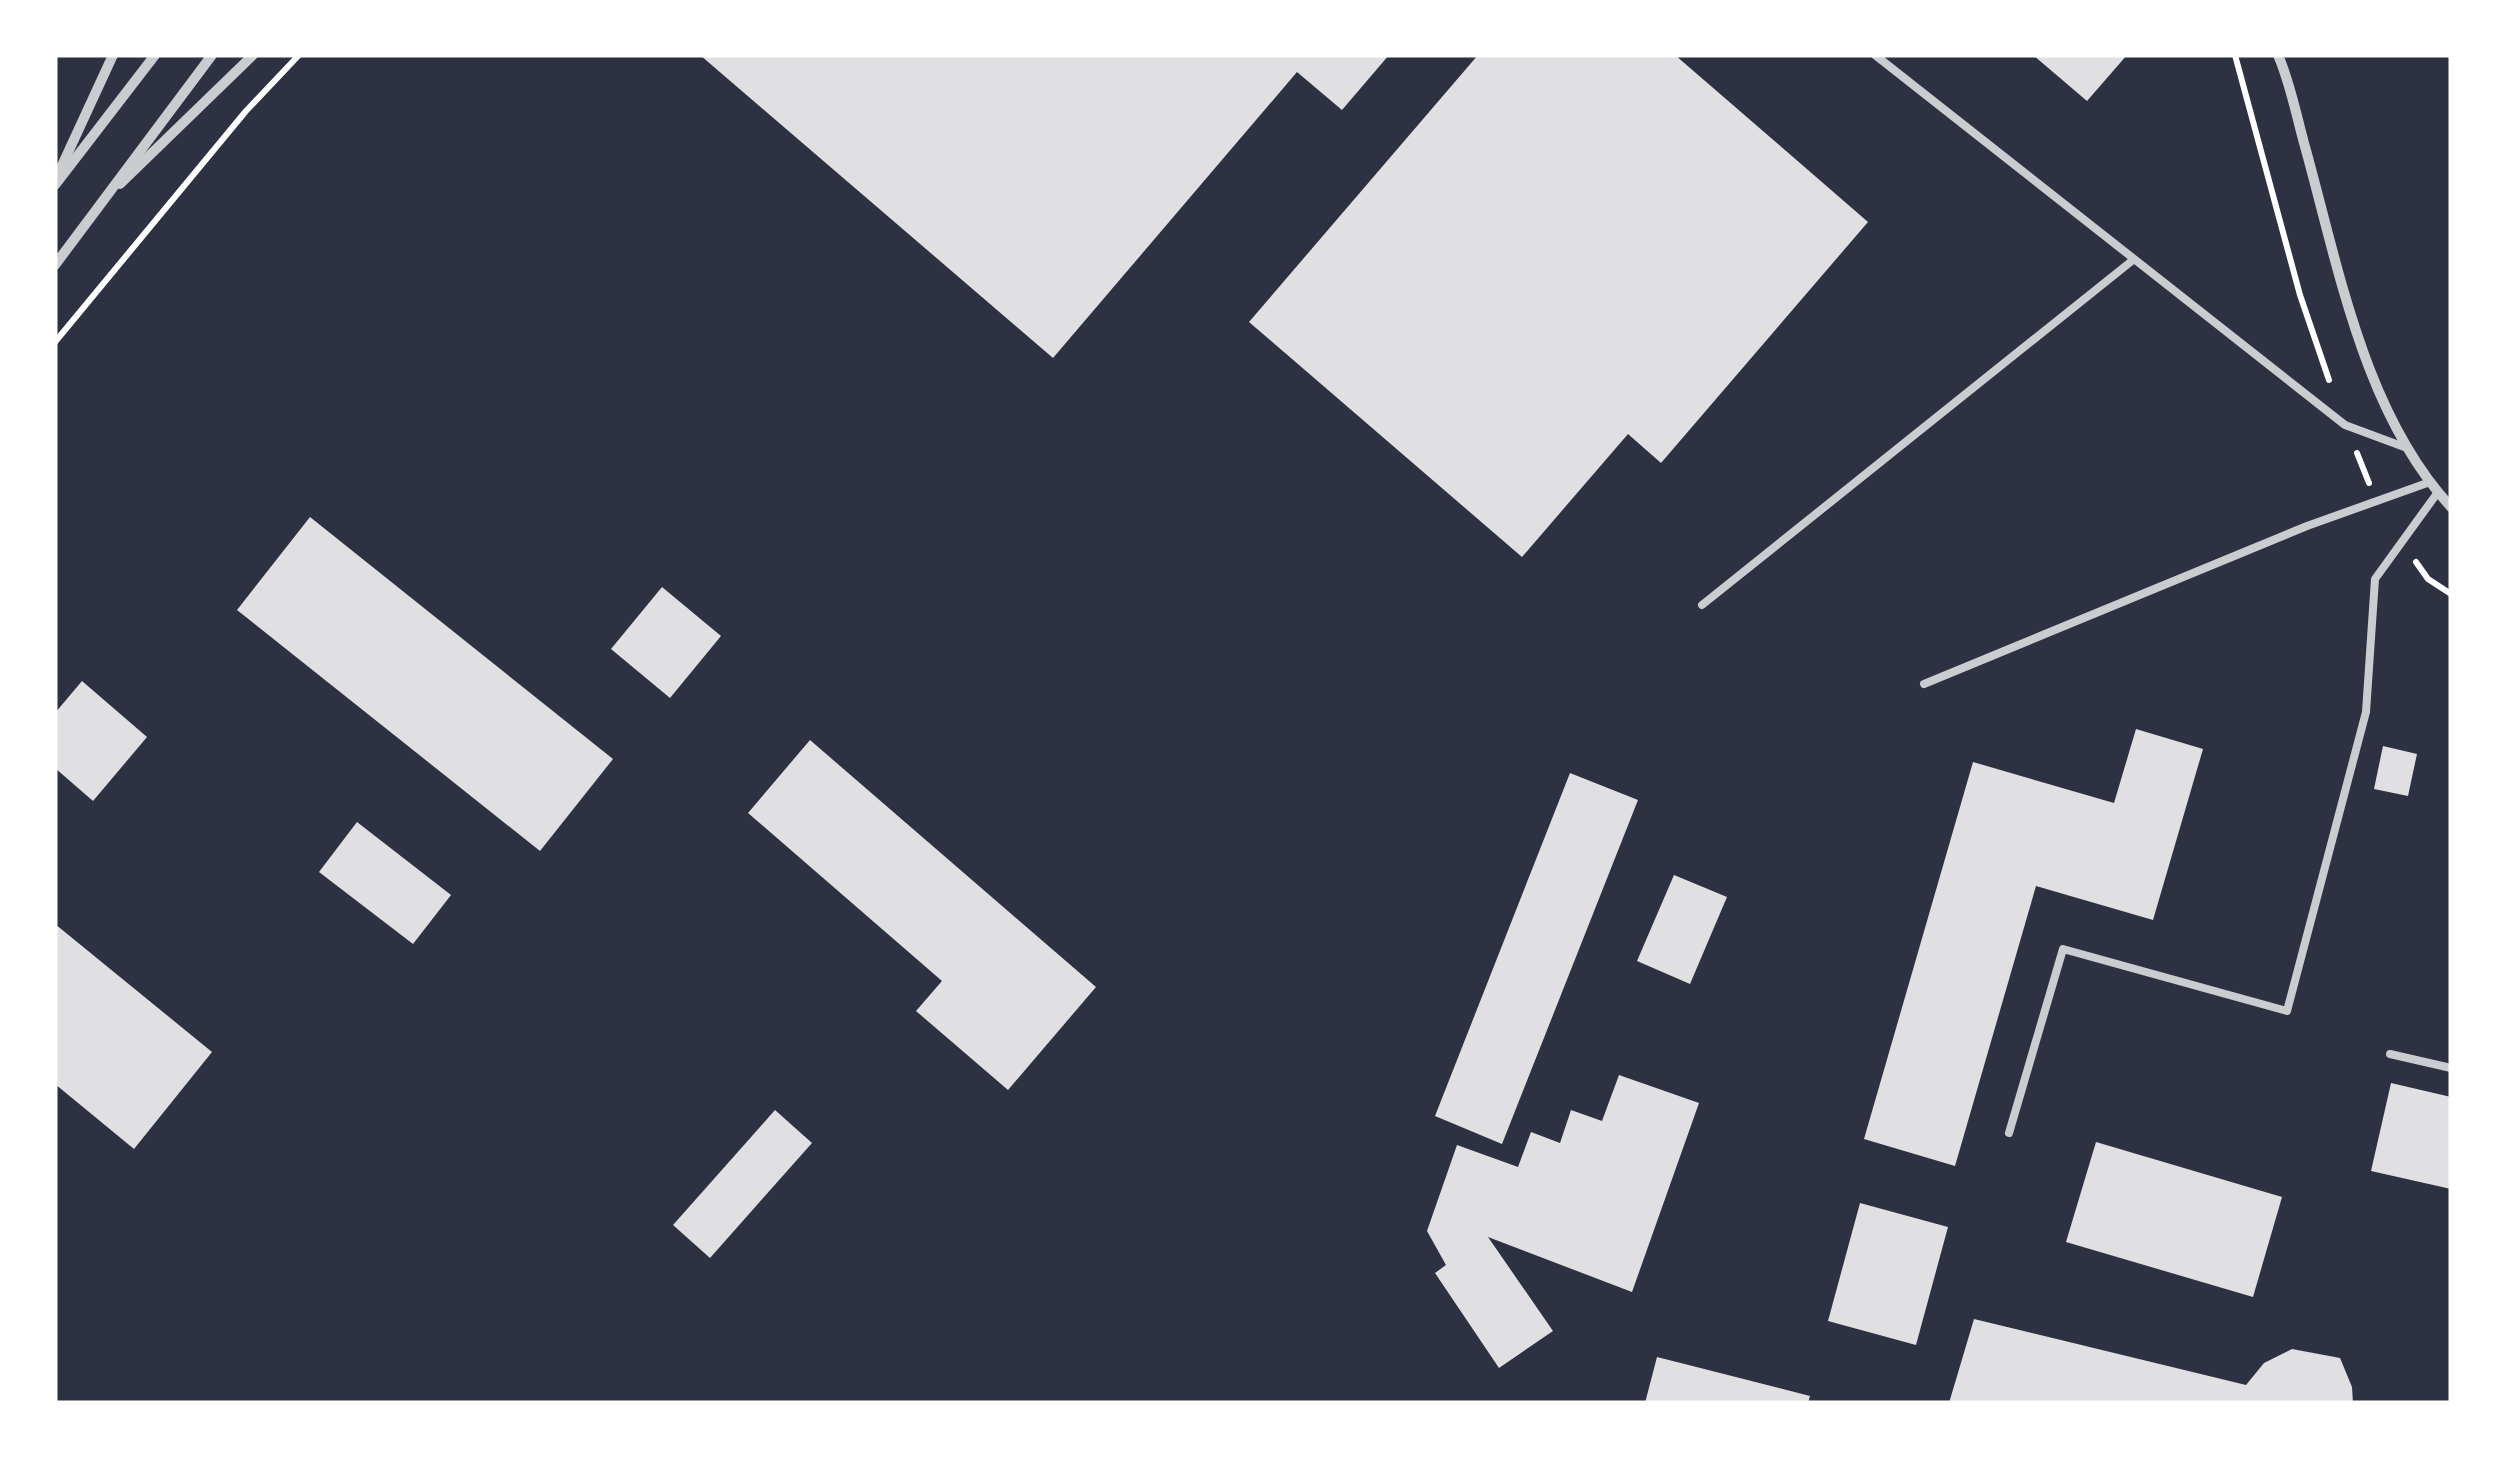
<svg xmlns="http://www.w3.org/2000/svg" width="2506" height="1458" viewBox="0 0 2506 1458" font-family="'Open Sans',sans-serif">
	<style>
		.building { fill: #e0e0e3 }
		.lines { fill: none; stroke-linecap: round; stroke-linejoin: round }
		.path { stroke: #fff; stroke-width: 6 }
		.service { stroke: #caccd0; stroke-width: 8 }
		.minor { stroke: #caccd0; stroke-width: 10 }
	</style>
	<rect width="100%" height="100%" fill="#2d3142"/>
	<g class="building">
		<polygon points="700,55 1389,55 1342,110 1297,72 1053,358"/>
		<polygon points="1478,55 1675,55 1868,222 1661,463 1628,434 1522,557 1249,322"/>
		<polygon points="2033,55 2127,55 2087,101"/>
		<polygon points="310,517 613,759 540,851 237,610"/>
		<polygon points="662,587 721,636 670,698 611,649"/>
		<polygon points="82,681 147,737 93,801 55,768 55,713"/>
		<polygon points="2136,729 2203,749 2153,920 2036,886 1955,1166 1864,1139 1973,762 2114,803"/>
		<polygon points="810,740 1096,987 1008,1090 916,1011 942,981 748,813"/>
		<polygon points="2383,746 2417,754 2408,796 2374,789"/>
		<polygon points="1570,773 1638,800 1502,1144 1435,1116"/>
		<polygon points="357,822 451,895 413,944 319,872"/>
		<polygon points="1674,875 1727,897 1690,984 1637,961"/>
		<polygon points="55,924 212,1052 134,1149 55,1084"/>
		<polygon points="1619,1075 1699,1103 1632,1292 1488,1237 1553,1331 1499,1368 1435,1273 1446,1265 1427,1231 1457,1145 1518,1167 1531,1132 1560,1143 1571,1110 1602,1121"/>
		<polygon points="2391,1083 2451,1097 2451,1189 2371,1171"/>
		<polygon points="775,1110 812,1143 710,1258 673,1225"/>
		<polygon points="2096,1142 2282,1197 2253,1297 2066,1242"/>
		<polygon points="1860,1203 1948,1227 1916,1345 1828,1321"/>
		<polygon points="1974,1319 2246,1385 2264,1363 2292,1349 2340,1358 2352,1387 2353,1403 1949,1403"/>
		<polygon points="1657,1357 1810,1396 1808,1403 1645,1403"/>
	</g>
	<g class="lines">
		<g class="path">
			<polyline points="2235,55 2300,295 2329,380"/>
			<polyline points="55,342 246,111 299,55"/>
			<polyline points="2357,453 2369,483"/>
			<polyline points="2416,562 2428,579 2451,594"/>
		</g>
		<g class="service">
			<polyline points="1875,55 2345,425 2407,448"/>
			<polyline points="1702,605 2133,260"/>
			<polyline points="1924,684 2307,526 2430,482"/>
			<polyline points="2390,1054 2451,1068"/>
			<polyline points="2009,1133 2063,949 2287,1011 2366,712 2375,579 2438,492"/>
		</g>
		<g class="minor">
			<path d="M2278,55C2290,82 2296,114 2304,143C2338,264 2363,412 2451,507"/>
			<polyline points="59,172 113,55"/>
			<polyline points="120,184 253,55"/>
			<polyline points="55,185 155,55"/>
			<polyline points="55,265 212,55"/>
		</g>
	</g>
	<rect width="2506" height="1458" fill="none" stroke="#ffffff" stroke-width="115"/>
</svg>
